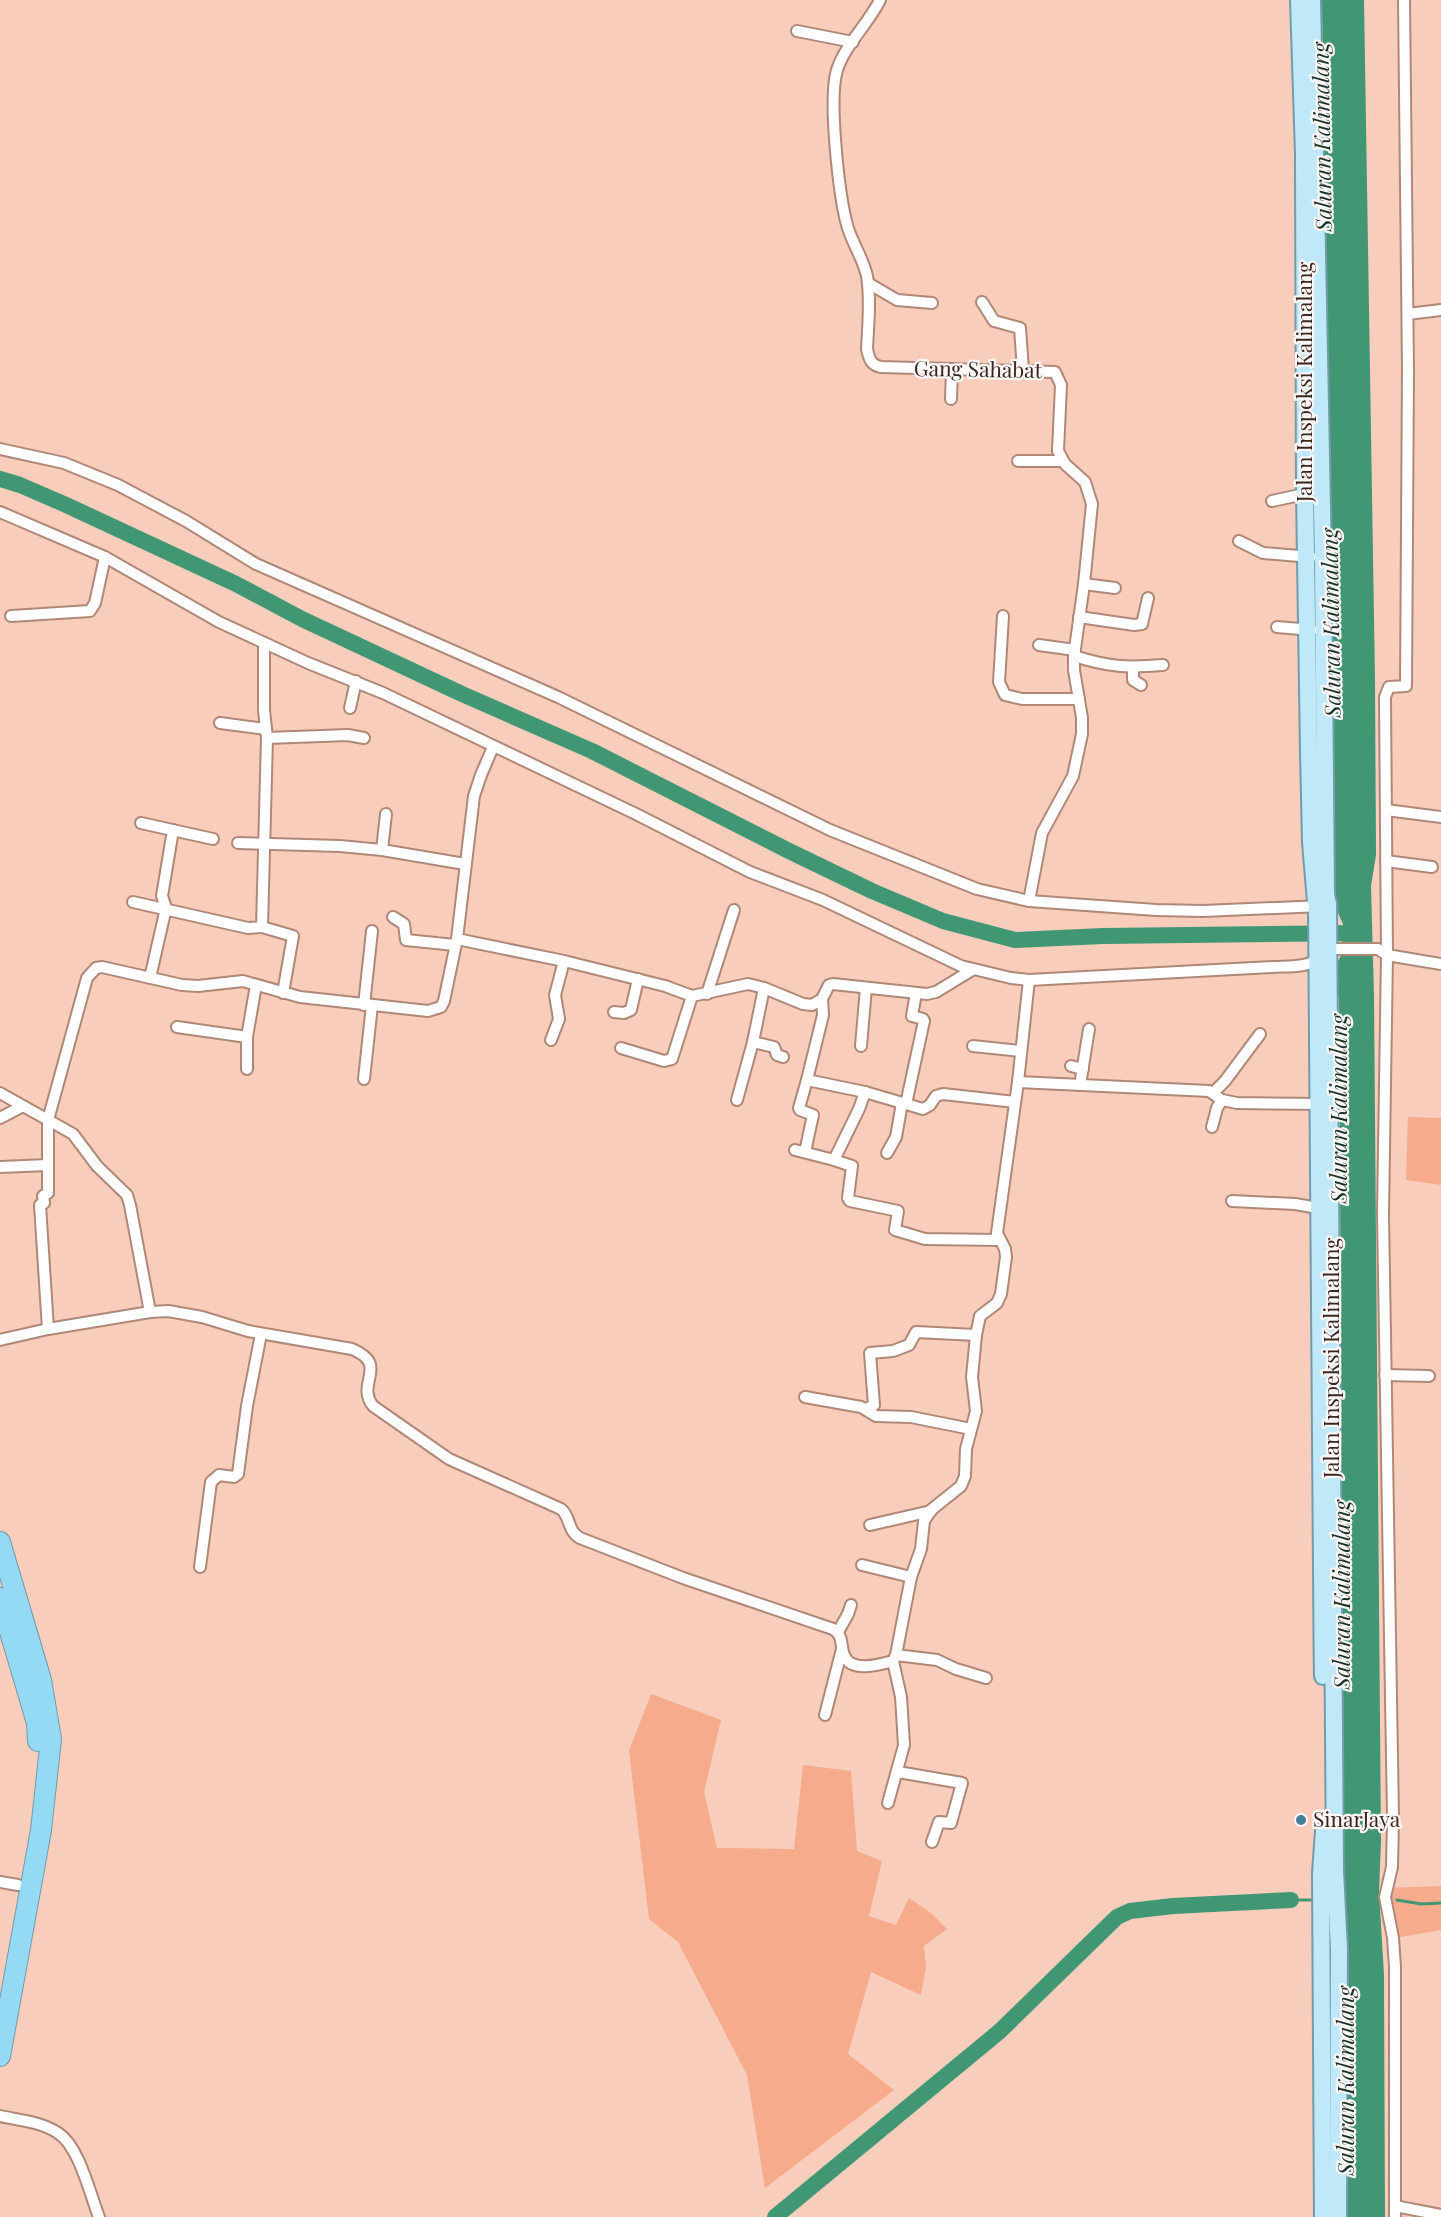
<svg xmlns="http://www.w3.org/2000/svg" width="1441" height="2217" viewBox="0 0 1441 2217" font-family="'Playfair Display',serif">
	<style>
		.green { fill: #f5ab8c }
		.water { fill: #419774 }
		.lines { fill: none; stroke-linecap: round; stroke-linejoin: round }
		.stream { stroke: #419774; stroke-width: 3 }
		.river { stroke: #419774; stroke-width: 16 }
		.street-casing { stroke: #b08878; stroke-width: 14 }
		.primary-casing { stroke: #749baa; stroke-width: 20 }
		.highway-casing { stroke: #749baa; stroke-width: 22 }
		.street { stroke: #fff; stroke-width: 10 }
		.primary { stroke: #bfe9f8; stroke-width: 16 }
		.highway { stroke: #95daf4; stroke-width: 20 }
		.poi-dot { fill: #438096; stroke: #fcf7f6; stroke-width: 2 }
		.labels { text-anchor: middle; stroke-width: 4.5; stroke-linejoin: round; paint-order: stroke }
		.street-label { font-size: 21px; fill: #372720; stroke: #fcf7f6 }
		.poi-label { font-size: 21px; fill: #372720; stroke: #fcf7f6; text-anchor: start }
		.water-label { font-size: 22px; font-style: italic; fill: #173126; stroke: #fcf7f6 }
	</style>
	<rect width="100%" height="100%" fill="#f8cdbb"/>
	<g class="green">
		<polygon points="1408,1117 1441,1118 1441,1185 1406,1180"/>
		<polygon points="651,1694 721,1720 704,1792 717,1848 794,1849 803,1765 851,1771 857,1851 882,1861 869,1916 896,1925 909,1898 931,1913 947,1929 924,1946 926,1967 921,1995 871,1972 848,2054 894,2090 765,2188 747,2075 678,1942 649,1919 629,1751"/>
		<polygon points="1441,1886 1441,1930 1394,1938 1388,1888"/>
	</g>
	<polygon class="water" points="1322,0 1364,0 1375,679 1376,855 1371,886 1374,996 1381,1841 1379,1892 1384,1975 1385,2217 1346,2217 1339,1002 1335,968 1342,953 1343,924 1334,904"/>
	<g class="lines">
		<g class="stream">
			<polyline points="1291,1900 1311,1900"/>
			<polyline points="1397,1900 1421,1904 1441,1903"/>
		</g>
		<g class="river">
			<polyline points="0,479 20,485 64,504 236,584 302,619 462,694 592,751 789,851 872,891 943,921 1015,940 1103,936 1360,933"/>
			<polyline points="775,2217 1000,2031 1117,1917 1130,1911 1173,1906 1291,1900"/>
		</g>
		<defs>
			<g id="street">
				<path d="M880,0C868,24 845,45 837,70C828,99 839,195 847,225C852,243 863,258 867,276C871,300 868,326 867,349C869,359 871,365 881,367L1055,372L1061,385L1058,451L1065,464L1085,482L1092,504L1084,584L1074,656V670L1082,718V734L1073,776L1042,833L1029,901"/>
				<polyline points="797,31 853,42"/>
				<polyline points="868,283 897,300 932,303"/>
				<polyline points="982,302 994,321 1020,328 1023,370"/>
				<polyline points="1408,314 1441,310"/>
				<polyline points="951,399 952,369"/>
				<polyline points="0,449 64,463 118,485 186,521 256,564 558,697 830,830 977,889 1029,901 1156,910 1203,911 1322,906"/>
				<polyline points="1018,461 1062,461"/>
				<polyline points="1272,501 1309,493"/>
				<path d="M0,512L105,557L219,622L308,663L383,693L636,814L750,872L823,900L961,966L1011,978L1029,980L1272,967C1286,966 1304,968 1317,960C1324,957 1326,951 1334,949H1378L1387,955L1441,964"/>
				<polyline points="1239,541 1263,553 1311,557"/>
				<polyline points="1084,584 1115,588"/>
				<polyline points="11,616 90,611 95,603 105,557"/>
				<polyline points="1003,616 999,682 1005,695 1022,699 1079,699"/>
				<polyline points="1079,617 1134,625 1142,624 1148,598"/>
				<polyline points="1277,627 1312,630"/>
				<polyline points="1039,645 1075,650"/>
				<path d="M1074,656C1109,667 1127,668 1163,665"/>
				<polyline points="1133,667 1133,680 1141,685"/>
				<polyline points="350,708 356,681"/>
				<polyline points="220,723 266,729"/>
				<polyline points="267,738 348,735 364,738"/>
				<polyline points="1386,810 1441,817"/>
				<polyline points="141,823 213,839"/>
				<polyline points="238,843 340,846 382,850 465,864"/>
				<polyline points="382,850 386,814"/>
				<polyline points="1386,861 1432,867"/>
				<polyline points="133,902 248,928 262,927 267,738 264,710 264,643"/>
				<polyline points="393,917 404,924 406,940 455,945"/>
				<polyline points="262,927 293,936 283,993"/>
				<polyline points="457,939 564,961 665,986 692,996 748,984 764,988 803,1004 812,1005 822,999 829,985 833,984 927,994 936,992 972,970"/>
				<polyline points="150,978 166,908 162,896 173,830"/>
				<polyline points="707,994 734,910"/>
				<polyline points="822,999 823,1015 807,1080 865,1092 923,1109 930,1105 936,1096 943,1094 1015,1102"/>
				<polyline points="364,1005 372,931"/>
				<polyline points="614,1012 624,1013 631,1010 638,979"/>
				<polyline points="177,1027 247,1037"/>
				<polyline points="551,1040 559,1019 555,995 564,961"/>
				<polyline points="753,1042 774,1047 777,1055 783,1057"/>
				<polyline points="861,1046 866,988"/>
				<polyline points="973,1046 1021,1051"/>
				<polyline points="621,1048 664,1061 672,1059 692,996"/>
				<polyline points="1071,1066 1083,1069"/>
				<polyline points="247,1069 247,1037 256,985"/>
				<polyline points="364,1079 372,1005"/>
				<polyline points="1018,1082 1209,1091 1222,1100 1237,1103 1323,1104"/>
				<polyline points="1080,1085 1089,1029"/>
				<polyline points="1214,1092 1225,1081 1260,1034"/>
				<polyline points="0,1093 73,1134 97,1166 127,1195 130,1205 150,1312"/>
				<polyline points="737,1100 753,1042 764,988"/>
				<polyline points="906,1104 924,1021 923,1019 912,1016 916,993"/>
				<polyline points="0,1118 23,1106"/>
				<polyline points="1212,1127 1217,1108 1222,1100"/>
				<polyline points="795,1150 834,1160 859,1109 865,1092"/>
				<polyline points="805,1152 813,1115 800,1110 799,1108 807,1080"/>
				<polyline points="887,1153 896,1137 902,1103"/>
				<polyline points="834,1160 852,1166 848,1198 850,1201 898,1211 895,1230 925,1239 999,1240"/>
				<polyline points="0,1167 48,1165"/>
				<polyline points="1232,1201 1295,1204 1324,1209"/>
				<polyline points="48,1329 40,1205 44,1203 43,1196 48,1193 48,1120 87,978 96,968 102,967 182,985 198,986 243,981 300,997 428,1011 441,1007 444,1001 457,939 474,796 481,775 493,747"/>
				<path d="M0,1340L48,1329L150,1312L168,1311L202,1317L248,1331L352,1349C390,1365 355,1383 373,1406L449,1459L561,1509C571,1517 567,1531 580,1538L683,1578L833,1629C844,1636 840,1645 844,1655C850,1673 879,1665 893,1661L896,1655L911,1577L921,1549L924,1521L931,1510L961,1486L965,1476L966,1449L976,1411L972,1377L976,1335L980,1316L997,1303L1001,1294L1006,1257L1005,1249L997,1233L1018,1082L1029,980"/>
				<polyline points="1385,1375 1429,1376"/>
				<polyline points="805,1397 861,1407 876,1416 911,1417 971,1429"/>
				<polyline points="866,1409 874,1405 870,1353 893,1351 909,1345 916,1332 976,1335"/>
				<polyline points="870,1525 931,1511"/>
				<polyline points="862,1565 911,1577"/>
				<polyline points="200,1567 211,1482 219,1475 234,1477 238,1474 247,1406 261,1334"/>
				<polyline points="838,1632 848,1614 851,1605"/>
				<polyline points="896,1655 937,1660 956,1669 986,1678"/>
				<polyline points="825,1715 842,1649"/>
				<polyline points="898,1772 962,1783 951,1823 939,1822 932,1842"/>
				<polyline points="888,1803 904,1745 901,1697 893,1661"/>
				<polyline points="0,1882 18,1885"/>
				<path d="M0,2116C19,2120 42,2122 58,2133C79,2146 90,2194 99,2217"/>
				<polyline points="1395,2206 1441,2215"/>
				<polyline points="1395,2217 1395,1967 1393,1938 1385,1897 1392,1867 1393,1818 1383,1214 1387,955 1385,697 1389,687 1406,686 1408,370 1404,0"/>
			</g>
			<g id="primary">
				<polyline points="1299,0 1304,154 1305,493 1309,752 1311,842 1316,902"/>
				<polyline points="1312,0 1323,558 1326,895 1328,904 1335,1872 1339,1949 1338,2217"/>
				<path d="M1323,1676C1319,1420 1317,1164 1317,907L1326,895"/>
				<polyline points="1323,2217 1321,1873 1324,1831"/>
			</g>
			<g id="highway">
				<polyline points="0,1542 41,1680 51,1739 41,1830 0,2056"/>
				<polyline points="0,1598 37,1723 38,1741"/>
			</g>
		</defs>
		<use href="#street" class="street-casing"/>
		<use href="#primary" class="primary-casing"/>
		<use href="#highway" class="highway-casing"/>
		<use href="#street" class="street"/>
		<use href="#primary" class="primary"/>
		<use href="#highway" class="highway"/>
	</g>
	<circle class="poi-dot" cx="1301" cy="1820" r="6"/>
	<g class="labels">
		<g class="street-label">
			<text transform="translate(978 370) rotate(1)" y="7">Gang Sahabat</text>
			<text transform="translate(1305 382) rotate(-90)" y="7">Jalan Inspeksi Kalimalang</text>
			<text transform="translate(1332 1358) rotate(-90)" y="7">Jalan Inspeksi Kalimalang</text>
		</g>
		<g class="poi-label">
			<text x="1313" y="1827">SinarJaya</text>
		</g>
		<g class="water-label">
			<text transform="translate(1322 137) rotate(-91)" y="8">Saluran Kalimalang</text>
			<text transform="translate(1331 623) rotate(-91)" y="8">Saluran Kalimalang</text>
			<text transform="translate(1339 1109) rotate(-90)" y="8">Saluran Kalimalang</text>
			<text transform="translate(1342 1595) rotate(-90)" y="8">Saluran Kalimalang</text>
			<text transform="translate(1346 2081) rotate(-90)" y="8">Saluran Kalimalang</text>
		</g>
	</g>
</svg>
